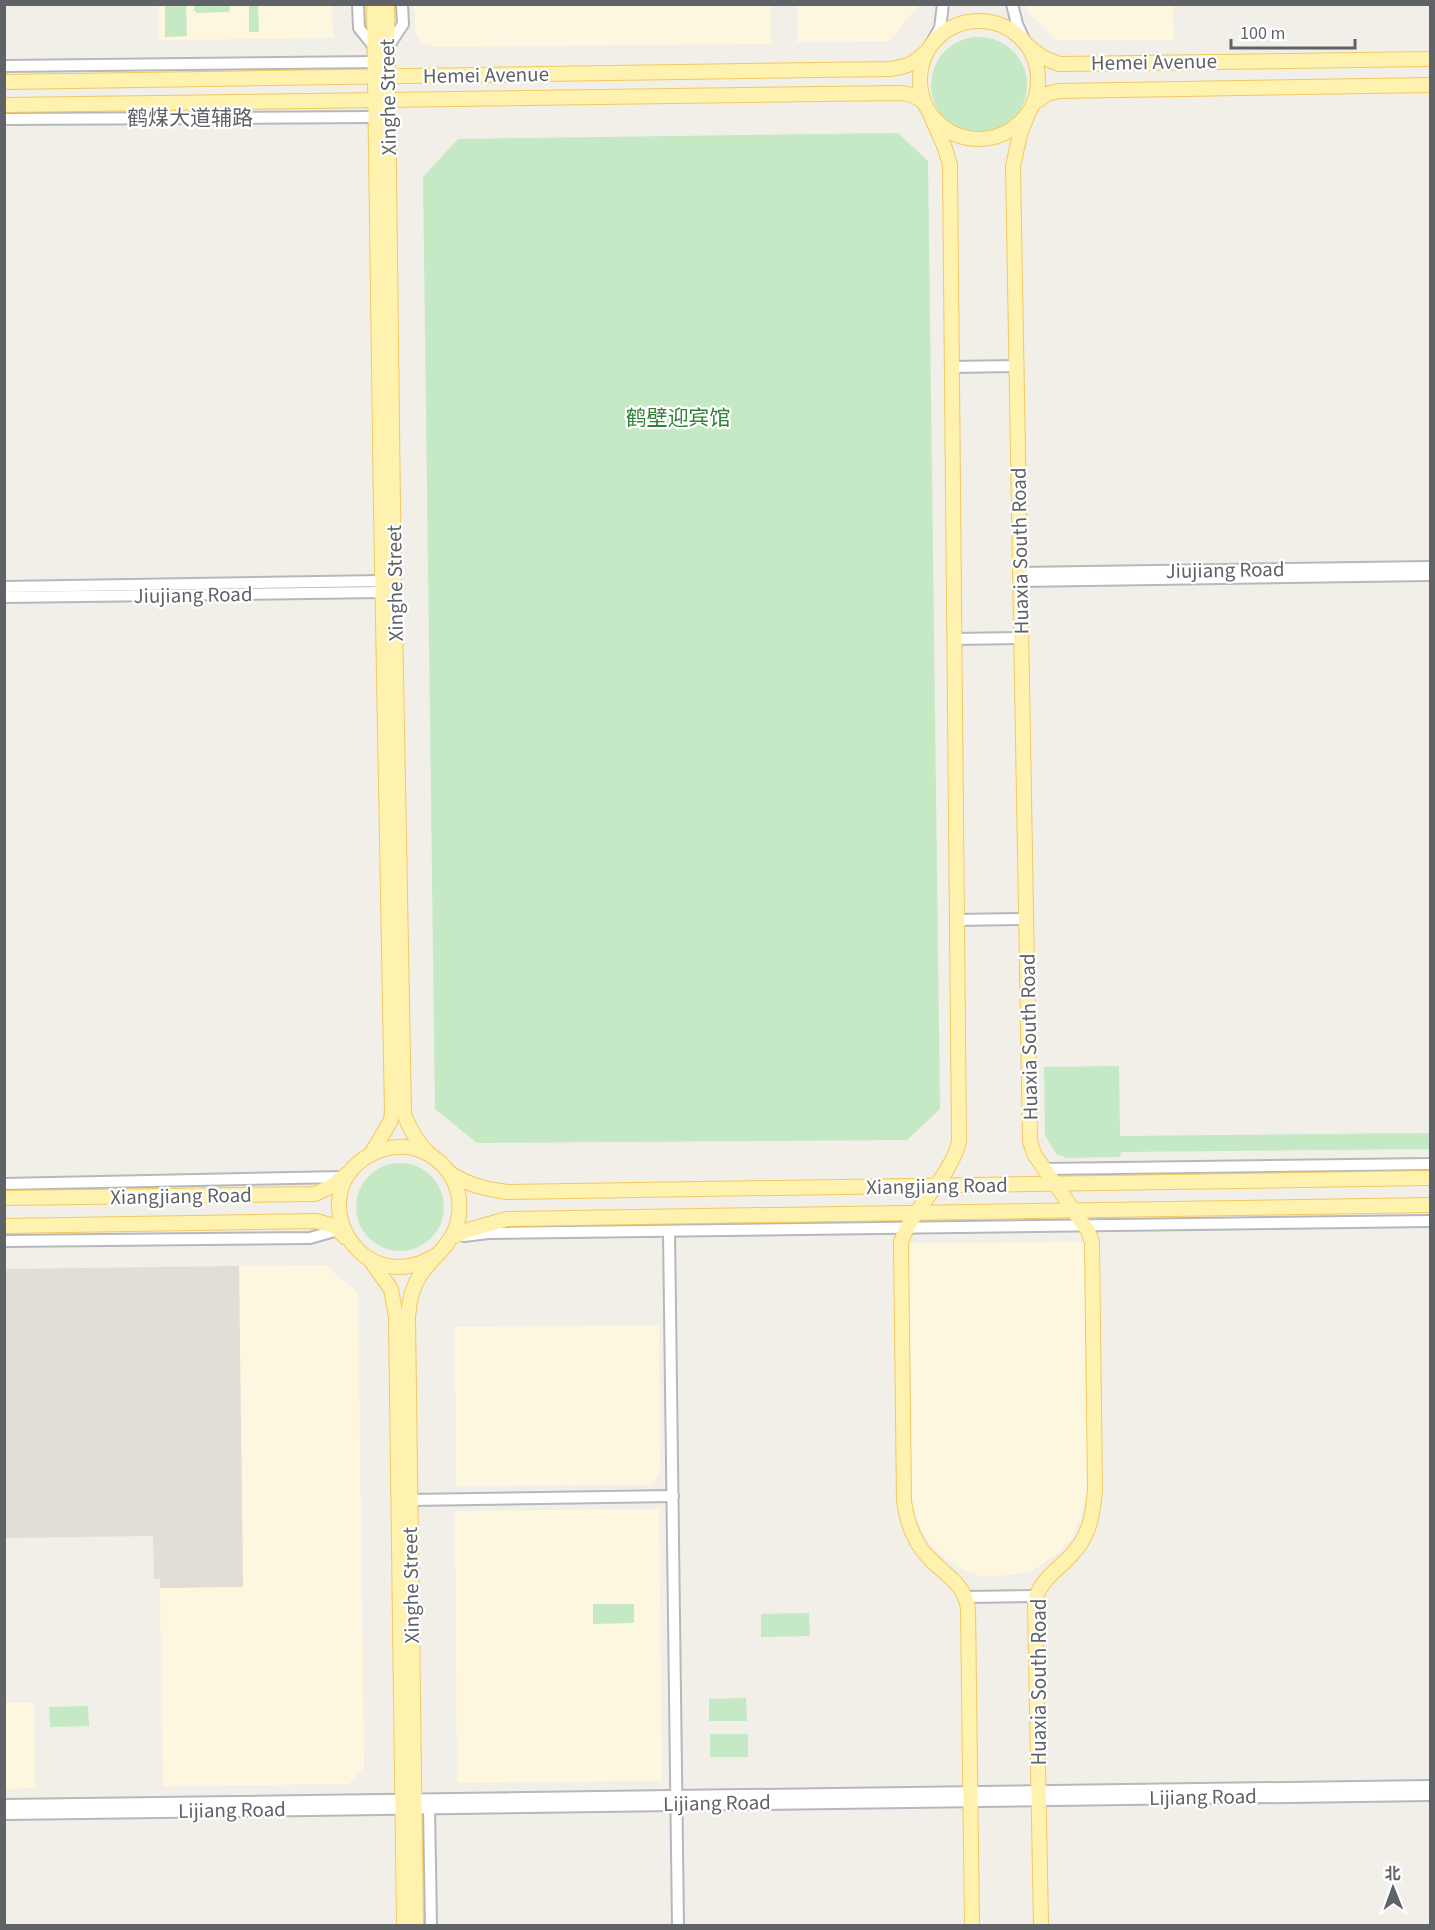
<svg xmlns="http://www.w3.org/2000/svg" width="1435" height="1930" viewBox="0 0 1435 1930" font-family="'Source Sans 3','Noto Sans SC',sans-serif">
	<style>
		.commercial { fill: #fef7e0 }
		.education { fill: #e1ded6 }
		.green { fill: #c5e8c5 }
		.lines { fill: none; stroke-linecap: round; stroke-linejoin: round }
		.minor-casing { stroke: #b5b8bc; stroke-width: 14 }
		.major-casing { stroke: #f2c960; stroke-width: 16 }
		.minor { stroke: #fff; stroke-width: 10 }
		.major { stroke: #fff2af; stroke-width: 14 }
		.labels { text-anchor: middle; stroke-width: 4.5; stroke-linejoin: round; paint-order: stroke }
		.street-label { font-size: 21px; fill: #5f6368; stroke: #fff }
		.park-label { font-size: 21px; fill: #348238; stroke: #fff }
	</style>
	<rect width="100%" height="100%" fill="#f1efe8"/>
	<g class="commercial">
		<polygon points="159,5 332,5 333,38 159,40"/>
		<polygon points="414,5 771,5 771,44 435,47 422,43 417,36 415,29"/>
		<polygon points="797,5 797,4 919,5 889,41 797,42"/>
		<polygon points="1027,5 1173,5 1174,40 1057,40 1027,11"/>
		<polygon points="1087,1242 1088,1496 1079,1521 1070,1540 1056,1555 1033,1570 1012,1575 981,1576 964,1570 946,1559 932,1546 920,1529 910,1497 908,1243"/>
		<polygon points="326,1265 358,1293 364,1767 349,1784 163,1786 160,1588 243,1586 239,1266"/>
		<polygon points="659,1325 660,1467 658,1476 652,1485 456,1486 455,1327"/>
		<polygon points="659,1509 662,1781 457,1783 455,1511"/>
		<polygon points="5,1703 34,1703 35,1788 5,1789"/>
	</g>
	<polygon class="education" points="239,1266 243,1587 160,1588 160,1579 154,1579 153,1536 5,1538 5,1269"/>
	<g class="green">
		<polygon points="165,5 186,5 187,36 165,37"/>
		<polygon points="194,5 230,5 230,10 228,12 197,13 194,10"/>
		<polygon points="249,5 258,5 259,32 249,32"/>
		<circle cx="979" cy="85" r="48"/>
		<polygon points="898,133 928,161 940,1109 907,1140 477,1143 435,1109 423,177 458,139"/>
		<polygon points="1119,1066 1120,1136 1430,1133 1430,1149 1121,1152 1120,1157 1067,1158 1056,1154 1045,1135 1044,1067"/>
		<circle cx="400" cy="1207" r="44"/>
		<polygon points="593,1604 634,1604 634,1623 593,1624"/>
		<polygon points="809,1613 810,1636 761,1637 761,1614"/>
		<polygon points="746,1698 747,1721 709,1721 709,1699"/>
		<polygon points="88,1706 89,1726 50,1727 49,1707"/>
		<rect x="710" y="1734" width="38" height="23"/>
	</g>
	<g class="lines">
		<defs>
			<g id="minor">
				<polyline points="358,4 359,28 375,48"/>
				<polyline points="1012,4 1017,24 1026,44"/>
				<polyline points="931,44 940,28 943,4"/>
				<polyline points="388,47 403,24 402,4"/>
				<polyline points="4,66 375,62"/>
				<polyline points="4,119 376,117"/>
				<polyline points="952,367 1016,366"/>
				<polyline points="1020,573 1430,567"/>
				<polyline points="1020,581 1430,575"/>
				<polyline points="4,587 382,581"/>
				<polyline points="4,597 382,592"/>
				<polyline points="954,639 1021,638"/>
				<polyline points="957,920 1026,919"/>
				<polyline points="1044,1169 1430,1164"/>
				<polyline points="4,1184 343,1177"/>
				<polyline points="669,1231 678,1926"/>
				<polyline points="464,1236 488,1233 1430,1221"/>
				<polyline points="4,1241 310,1238 338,1230"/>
				<polyline points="410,1500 673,1496"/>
				<polyline points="966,1597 1036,1596"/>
				<polyline points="4,1805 1430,1786"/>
				<polyline points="429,1807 431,1926"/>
				<polyline points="4,1814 1430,1795"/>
			</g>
			<g id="major">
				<path d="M387,4L393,508L404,1114C410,1130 417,1142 429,1154"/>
				<circle cx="979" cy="80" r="59"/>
				<polyline points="1027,45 1042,57 1059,64 1430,59"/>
				<path d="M4,82L889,69C908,67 912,64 926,52"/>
				<polyline points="1034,103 1047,94 1059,91 1430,85"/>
				<polyline points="4,105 901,93 912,95 923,101"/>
				<path d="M1029,112L1020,134L1013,166L1030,1141L1034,1154L1088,1231L1092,1242L1095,1490C1093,1511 1091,1530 1078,1547C1064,1567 1041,1576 1035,1601L1041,1926"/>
				<path d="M931,116L945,148L950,165L959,1142C949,1180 914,1205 901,1242L904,1501C907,1523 914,1544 931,1560C947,1576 964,1584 968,1608L972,1926"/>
				<polyline points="371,1154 390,1122 392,1114 381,509 374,4"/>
				<path d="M450,1173C468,1185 485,1189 507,1192L1430,1178"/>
				<polyline points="4,1198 315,1194 330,1187 347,1174"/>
				<polyline points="4,1226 316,1221 334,1226 345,1237"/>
				<polyline points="452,1237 468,1230 507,1219 1430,1205"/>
				<polyline points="370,1260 391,1289 396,1317 404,1926"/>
				<path d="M416,1926L408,1317C409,1301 412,1287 421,1274C429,1262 440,1254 448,1242C463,1222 463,1195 450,1174C441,1161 428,1152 413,1148C398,1145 382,1148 368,1156C300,1197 363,1304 438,1254"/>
			</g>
		</defs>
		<use href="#minor" class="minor-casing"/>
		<use href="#major" class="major-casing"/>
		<use href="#minor" class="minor"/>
		<use href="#major" class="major"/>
	</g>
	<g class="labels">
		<g class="street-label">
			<text transform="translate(1154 62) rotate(-1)" y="7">Hemei Avenue</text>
			<text transform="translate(486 75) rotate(-1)" y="7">Hemei Avenue</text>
			<text transform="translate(388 97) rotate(-91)" y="7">Xinghe Street</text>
			<text x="190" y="125">鹤煤大道辅路</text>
			<text transform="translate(1020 551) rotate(-91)" y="7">Huaxia South Road</text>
			<text transform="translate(1225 570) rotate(-1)" y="7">Jiujiang Road</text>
			<text transform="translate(395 583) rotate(-91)" y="7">Xinghe Street</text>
			<text transform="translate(193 595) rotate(-1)" y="7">Jiujiang Road</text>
			<text transform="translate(1029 1037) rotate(-91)" y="7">Huaxia South Road</text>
			<text transform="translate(937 1186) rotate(-1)" y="7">Xiangjiang Road</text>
			<text transform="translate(181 1196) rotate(-1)" y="7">Xiangjiang Road</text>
			<text transform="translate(411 1585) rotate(-91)" y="7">Xinghe Street</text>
			<text transform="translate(1039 1682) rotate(-90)" y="7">Huaxia South Road</text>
			<text transform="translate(1203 1797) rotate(-1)" y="7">Lijiang Road</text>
			<text transform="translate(717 1803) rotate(-1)" y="7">Lijiang Road</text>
			<text transform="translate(232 1810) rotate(-1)" y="7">Lijiang Road</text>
		</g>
		<g class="park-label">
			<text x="678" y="425">鹤壁迎宾馆</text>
		</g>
	</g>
	<rect width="1435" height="1930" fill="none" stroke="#5f6368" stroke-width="12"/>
	<g transform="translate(1393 1888) rotate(359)" stroke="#ffffff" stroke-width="4.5" paint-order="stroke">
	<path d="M0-4.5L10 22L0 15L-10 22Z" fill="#5f6368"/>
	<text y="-9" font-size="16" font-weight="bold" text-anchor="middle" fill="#5f6368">北</text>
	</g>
	<path d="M1231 39v9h124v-9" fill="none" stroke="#5f6368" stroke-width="3"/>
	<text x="1240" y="39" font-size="18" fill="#5f6368" stroke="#ffffff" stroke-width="4.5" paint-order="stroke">100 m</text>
</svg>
